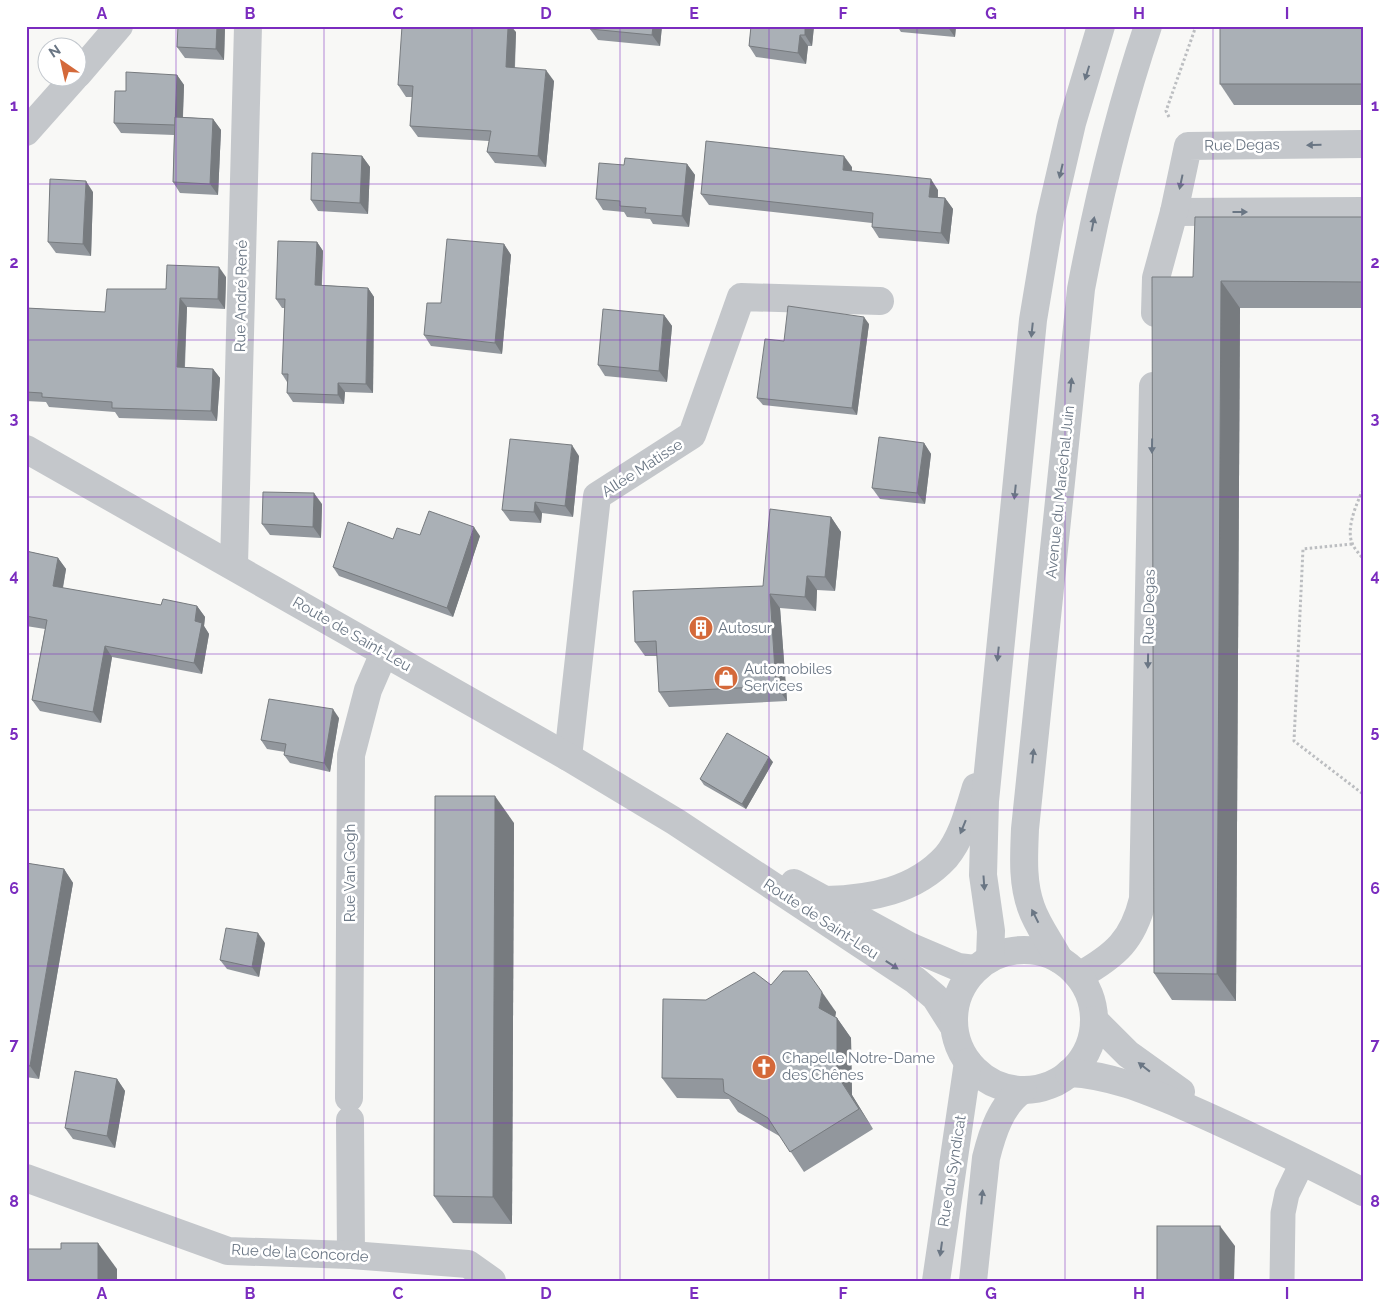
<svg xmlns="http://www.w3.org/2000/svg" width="1389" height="1307" viewBox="0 0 1389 1307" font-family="Raleway,sans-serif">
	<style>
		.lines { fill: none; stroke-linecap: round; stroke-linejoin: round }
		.path { stroke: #bcbec1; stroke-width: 3; stroke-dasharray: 2.5 2.5; stroke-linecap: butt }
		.service { stroke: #c4c7cb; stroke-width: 25 }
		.minor { stroke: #c4c7cb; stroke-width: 28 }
		.tertiary { stroke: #c4c7cb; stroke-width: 28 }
		.wall { fill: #92979d }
		.shaded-wall { fill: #777b7f }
		.building { fill: #aab0b6; stroke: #777b7f }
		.oneway { fill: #6a7684 }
		.grid { fill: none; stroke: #7b2cbf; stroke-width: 1; stroke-opacity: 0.55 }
		.labels { text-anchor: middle; stroke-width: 5; stroke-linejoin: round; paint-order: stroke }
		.street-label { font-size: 15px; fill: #6a7684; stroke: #fff }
		.poi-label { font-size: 15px; fill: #6a7684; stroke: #fff; text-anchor: start }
		.neatline { fill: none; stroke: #7b2cbf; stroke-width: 2 }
		.grid-label { font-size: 16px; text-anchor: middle; font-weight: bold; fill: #7b2cbf }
	</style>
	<rect width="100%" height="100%" fill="#f8f8f6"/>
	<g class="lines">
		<g class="path">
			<polyline points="1169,117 1166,111 1196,26"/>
			<path d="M1363,490C1356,504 1345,531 1353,545C1355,550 1360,554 1363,559"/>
			<polyline points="1352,544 1303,549 1294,741 1363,794"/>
		</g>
		<polyline class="service" points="1282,1281 1283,1213 1287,1194 1303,1161"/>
		<g class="minor">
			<polyline points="78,74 119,26"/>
			<polyline points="26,132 74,78"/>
			<polyline points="1174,212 1363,211"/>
			<polyline points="1155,313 1156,278 1174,212 1188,146 1363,144"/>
			<polyline points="234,565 248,26"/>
			<polyline points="568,757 597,496 692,435 741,297 880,301"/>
			<path d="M1079,976C1116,955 1133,940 1143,899L1153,386"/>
			<polyline points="349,1098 351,755 368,690 384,653"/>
			<polyline points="350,1120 351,1255"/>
			<polyline points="26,1178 228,1251 351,1255 468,1264 492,1281"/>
		</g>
		<g class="tertiary">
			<polyline points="26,449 568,757 676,822 915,980 935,997 954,1027"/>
			<polyline points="794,883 911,947 958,967 975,969"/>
			<path d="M826,900C870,899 915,891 946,857C962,838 969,810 976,787"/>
			<circle cx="1024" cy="1020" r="70"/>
			<polyline points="990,958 991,931 983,875 985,801 1033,320 1050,218 1072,123 1101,26"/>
			<path d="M1059,959C1050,942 1037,925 1031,907C1022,882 1024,855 1025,829L1081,289C1098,199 1119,112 1148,26"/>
			<polyline points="1094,1020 1128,1054 1181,1092"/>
			<path d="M1069,1073C1111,1075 1148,1091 1186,1107C1246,1133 1304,1162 1363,1192"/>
			<polyline points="936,1281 968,1062"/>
			<path d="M973,1281L986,1158C992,1134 1001,1104 1023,1090"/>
		</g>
	</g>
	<g class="wall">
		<polygon points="178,26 225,26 224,60 185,58 177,47"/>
		<polygon points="662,26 660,46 598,40 590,29"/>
		<polygon points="751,26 814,26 812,46 808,46 806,64 756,57 749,46"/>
		<polygon points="897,26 956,26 955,37 901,32"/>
		<polygon points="1363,26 1363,105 1234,105 1220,84"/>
		<polygon points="516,32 515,68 554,81 546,167 495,163 487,152 489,141 418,137 410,126 412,97 406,97 398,85"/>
		<polygon points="177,75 184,85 183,117 213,119 221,130 218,195 180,193 173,182 174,135 121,133 114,123 126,91"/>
		<polygon points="362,156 370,167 368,214 318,211 311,200"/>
		<polygon points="687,164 695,175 689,227 653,224 650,219 627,217 624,212 603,210 596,199 624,165"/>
		<polygon points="852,167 852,171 938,190 938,197 945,198 953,209 949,244 879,238 872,227 872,223 709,205 701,194"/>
		<polygon points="93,192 91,256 56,253 48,242"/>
		<polygon points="1363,217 1363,308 1240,308 1236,1001 1172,1000 1154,973 1193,277"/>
		<polygon points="317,242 323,251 322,285 368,288 374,297 373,393 345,392 344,404 293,402 287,393 287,382 282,374 285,308 282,308 276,299"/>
		<polygon points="504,244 511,255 502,354 431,346 424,335 441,303"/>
		<polygon points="226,277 225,309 187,307 185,367 213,369 220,378 217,421 119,418 115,412 49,407 46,402 26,401 26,308 105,312"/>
		<polygon points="664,315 672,326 667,382 605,376 598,365"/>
		<polygon points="869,324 857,415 763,405 757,398 784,341"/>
		<polygon points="924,443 931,454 925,504 880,499 872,488"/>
		<polygon points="579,456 573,517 542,513 541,523 510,521 502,510"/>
		<polygon points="322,504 321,538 270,535 262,524"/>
		<polygon points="831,517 841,532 835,591 817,590 816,611 780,608 787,701 669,707 659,692 657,656 645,656 635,642 763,586"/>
		<polygon points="420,535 480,536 453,617 339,576 333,567 393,539"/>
		<polygon points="26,551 58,558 66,569 63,588 161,605 197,606 205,617 204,626 209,634 202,674 112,657 101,723 40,711 32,700 45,629 26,626"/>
		<polygon points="339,718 330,772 290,763 284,755 285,752 267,749 261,740"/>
		<polygon points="773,762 746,809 704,785 700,779"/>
		<polygon points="514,823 512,1224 453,1223 434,1196"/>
		<polygon points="26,863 64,869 73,883 39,1079 26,1077"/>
		<polygon points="265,943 259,977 227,969 220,960"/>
		<polygon points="771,985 836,1012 835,1017 837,1018 851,1038 852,1095 873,1129 804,1172 781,1137 738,1112 729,1099 677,1098 662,1078 706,1000"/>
		<polygon points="117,1079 125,1091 115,1148 73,1139 65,1128"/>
	</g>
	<g class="shaded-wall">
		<polygon points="217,26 225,26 224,60 216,49"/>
		<polygon points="508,26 511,26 516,32 514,78 506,67"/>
		<polygon points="653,26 662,26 660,46 652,35"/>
		<polygon points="805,26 814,26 812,46 805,35"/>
		<polygon points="947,26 956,26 955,37"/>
		<polygon points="800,35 808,46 806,64 798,53"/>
		<polygon points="546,70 554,81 546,167 538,156"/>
		<polygon points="177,75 184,85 182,135 175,125"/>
		<polygon points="213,119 221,130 218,195 210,184"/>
		<polygon points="362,156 370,167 368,214 360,203"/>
		<polygon points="844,156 852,167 851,181 843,170"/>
		<polygon points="687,164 695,175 689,227 682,216"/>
		<polygon points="931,179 938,190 937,208 929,197"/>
		<polygon points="86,181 93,192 91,256 83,244"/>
		<polygon points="945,198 953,209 949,244 941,233"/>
		<polygon points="317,242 323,251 321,294 315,285"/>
		<polygon points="504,244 511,255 502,354 495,343"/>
		<polygon points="219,267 226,277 225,309 218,299"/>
		<polygon points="1221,281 1240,308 1236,1001 1217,974"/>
		<polygon points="368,288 374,297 373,393 366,384"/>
		<polygon points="180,298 187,307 184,376 177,367"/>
		<polygon points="664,315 672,326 667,382 659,371"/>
		<polygon points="864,317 869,324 857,415 852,408"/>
		<polygon points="213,369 220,378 217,421 211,411"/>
		<polygon points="338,383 345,392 344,404 338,395"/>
		<polygon points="924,443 931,454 925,504 917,493"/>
		<polygon points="572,445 579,456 573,517 565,506"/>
		<polygon points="314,493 322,504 321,538 313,527"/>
		<polygon points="535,502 542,513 541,523 534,512"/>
		<polygon points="831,517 841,532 835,591 825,577"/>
		<polygon points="474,527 480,536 453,617 447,608"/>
		<polygon points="58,558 66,569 61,597 53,586"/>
		<polygon points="807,576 817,590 816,611 805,597"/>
		<polygon points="770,594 780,608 787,701 776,686"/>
		<polygon points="197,606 205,617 204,626 209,634 202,674 194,663 195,621"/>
		<polygon points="105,646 112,657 101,723 93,712"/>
		<polygon points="333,709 339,718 330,772 324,763"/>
		<polygon points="769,757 773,762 746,809 742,804"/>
		<polygon points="495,796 514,823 512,1224 493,1197"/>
		<polygon points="64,869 73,883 39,1079 30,1066"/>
		<polygon points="258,933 265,943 259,977 252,967"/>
		<polygon points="822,992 836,1012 833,1029 819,1008"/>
		<polygon points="837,1018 851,1038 852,1095 873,1129 837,1075"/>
		<polygon points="117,1079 125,1091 115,1148 107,1136"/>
		<polygon points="1220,1226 1235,1246 1234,1281 1220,1281"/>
		<polygon points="98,1243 117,1269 117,1281 98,1281"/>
	</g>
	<g class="building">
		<polygon points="178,26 217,26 216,49 177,47"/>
		<polygon points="402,26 508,26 506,67 546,70 538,156 487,152 491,131 410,126 413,86 398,85"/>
		<polygon points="591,26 653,26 652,35 590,29"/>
		<polygon points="751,26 805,26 805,35 800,35 798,53 749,46"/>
		<rect x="1220" y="26" width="143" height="58"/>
		<polygon points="126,72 177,75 175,125 114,123 115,91 126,91"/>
		<polygon points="175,117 213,119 210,184 173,182"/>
		<polygon points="706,141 844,156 843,170 931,179 929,197 945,198 941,233 872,227 873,213 701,194"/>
		<polygon points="312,153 362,156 360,203 311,200"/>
		<polygon points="625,158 687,164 682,216 645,213 646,208 620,206 620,201 596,199 599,163 624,165"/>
		<polygon points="50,179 86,181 83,244 48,242"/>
		<polygon points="1195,217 1363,217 1363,282 1221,281 1217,974 1154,973 1152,277 1193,277"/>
		<polygon points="447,239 504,244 495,343 424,335 427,303 441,303"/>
		<polygon points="278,241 317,242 315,285 368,288 366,384 338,383 338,395 287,393 288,374 282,374 285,299 276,299"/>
		<polygon points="167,265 219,267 218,299 180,298 177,367 213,369 211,411 112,408 112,402 42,397 42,393 26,392 26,308 105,312 107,289 166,289"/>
		<polygon points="788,306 864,317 852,408 757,398 765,339 784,341"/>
		<polygon points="603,309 664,315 659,371 598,365"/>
		<polygon points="879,437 924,443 917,493 872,488"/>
		<polygon points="510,439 572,445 565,506 535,502 534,512 502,510"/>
		<polygon points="263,492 314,493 313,527 262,524"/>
		<polygon points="770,509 831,517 825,577 807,576 805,597 770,594 776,686 659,692 656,641 635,642 633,591 763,586"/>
		<polygon points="429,511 474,527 447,608 333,567 348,522 393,539 397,528 420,535"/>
		<polygon points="26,551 58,558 53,586 161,605 163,599 197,606 195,621 202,623 194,663 105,646 93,712 32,700 47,620 26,616"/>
		<polygon points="269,699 333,709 324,763 284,755 286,744 261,740"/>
		<polygon points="727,733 769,757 742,804 700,779"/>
		<polygon points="435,796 495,796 493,1197 434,1196"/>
		<polygon points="26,863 64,869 30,1066 26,1065"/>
		<polygon points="226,928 258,933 252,967 220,960"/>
		<polygon points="783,971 807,971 822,992 819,1008 837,1018 837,1075 859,1109 790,1152 768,1118 724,1092 723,1079 662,1078 663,999 706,1000 754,972 771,985"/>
		<polygon points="75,1071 117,1079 107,1136 65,1128"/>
		<rect x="1157" y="1226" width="63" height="55"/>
		<polygon points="61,1243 98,1243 98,1281 26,1281 26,1249 61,1249"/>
	</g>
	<defs><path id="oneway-solid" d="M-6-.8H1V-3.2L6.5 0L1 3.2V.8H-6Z" transform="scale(1.25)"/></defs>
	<g class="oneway">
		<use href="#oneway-solid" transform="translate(1087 73) rotate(107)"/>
		<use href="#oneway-solid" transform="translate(1314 145) rotate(179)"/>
		<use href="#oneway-solid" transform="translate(1061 171) rotate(103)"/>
		<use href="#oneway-solid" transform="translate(1181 182) rotate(102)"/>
		<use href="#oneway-solid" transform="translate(1240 212)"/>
		<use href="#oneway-solid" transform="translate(1093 224) rotate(-79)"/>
		<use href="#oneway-solid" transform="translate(1032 330) rotate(96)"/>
		<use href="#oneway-solid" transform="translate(1071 385) rotate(-84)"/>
		<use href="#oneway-solid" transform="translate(1152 446) rotate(91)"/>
		<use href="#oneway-solid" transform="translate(1015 492) rotate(96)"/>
		<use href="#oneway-solid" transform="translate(998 654) rotate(96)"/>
		<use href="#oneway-solid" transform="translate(1148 661) rotate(91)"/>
		<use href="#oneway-solid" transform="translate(1033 756) rotate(-84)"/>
		<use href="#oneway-solid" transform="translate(963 827) rotate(112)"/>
		<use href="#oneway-solid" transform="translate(984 883) rotate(86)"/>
		<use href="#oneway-solid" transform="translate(1035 916) rotate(-117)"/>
		<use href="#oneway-solid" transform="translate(892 965) rotate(33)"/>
		<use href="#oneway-solid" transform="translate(1144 1067) rotate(-142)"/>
		<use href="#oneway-solid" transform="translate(982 1197) rotate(-84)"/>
		<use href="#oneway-solid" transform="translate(941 1249) rotate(98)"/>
	</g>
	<path class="grid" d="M176,26V1281M324,26V1281M472,26V1281M620,26V1281M769,26V1281M917,26V1281M1065,26V1281M1213,26V1281M26,184H1363M26,340H1363M26,497H1363M26,654H1363M26,810H1363M26,966H1363M26,1123H1363"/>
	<defs>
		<symbol id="building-disc" viewBox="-11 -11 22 22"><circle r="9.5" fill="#d4693a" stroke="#fff"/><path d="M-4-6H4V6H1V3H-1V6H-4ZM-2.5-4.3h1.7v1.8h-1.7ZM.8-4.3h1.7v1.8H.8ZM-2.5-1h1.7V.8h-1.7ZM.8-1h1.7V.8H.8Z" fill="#fff"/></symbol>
		<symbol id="shop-disc" viewBox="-11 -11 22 22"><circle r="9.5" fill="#d4693a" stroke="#fff"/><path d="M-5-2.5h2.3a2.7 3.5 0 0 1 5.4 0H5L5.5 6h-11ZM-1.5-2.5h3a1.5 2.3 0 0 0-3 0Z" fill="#fff"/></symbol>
		<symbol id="church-disc" viewBox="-11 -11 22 22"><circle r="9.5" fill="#d4693a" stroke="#fff"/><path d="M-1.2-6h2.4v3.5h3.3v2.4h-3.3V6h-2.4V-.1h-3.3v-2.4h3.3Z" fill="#fff"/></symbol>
	</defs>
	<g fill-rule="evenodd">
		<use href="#building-disc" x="687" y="614" width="28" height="28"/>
		<use href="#shop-disc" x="712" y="664" width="28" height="28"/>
		<use href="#church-disc" x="750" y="1053" width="28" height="28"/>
	</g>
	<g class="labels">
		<g class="street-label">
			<text transform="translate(1242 145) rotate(-1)" y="5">Rue Degas</text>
			<text transform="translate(241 296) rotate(-89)" y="5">Rue André René</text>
			<text transform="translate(642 468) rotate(-33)" y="5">Allée Matisse</text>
			<text transform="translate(1060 492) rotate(-84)" y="5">Avenue du Maréchal Juin</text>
			<text transform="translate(1149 607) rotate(-89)" y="5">Rue Degas</text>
			<text transform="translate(352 634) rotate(30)" y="5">Route de Saint-Leu</text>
			<text transform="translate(350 873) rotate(-90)" y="5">Rue Van Gogh</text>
			<text transform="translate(821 919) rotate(33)" y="5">Route de Saint-Leu</text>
			<text transform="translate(952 1171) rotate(-81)" y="5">Rue du Syndicat</text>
			<text transform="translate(300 1253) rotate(3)" y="5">Rue de la Concorde</text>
		</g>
		<g class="poi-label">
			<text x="718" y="633">Autosur</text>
			<text x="744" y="674">Automobiles<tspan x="744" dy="17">Services</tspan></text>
			<text x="782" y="1063">Chapelle Notre-Dame<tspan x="782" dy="17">des Chênes</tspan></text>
		</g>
	</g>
	<rect width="1389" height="1307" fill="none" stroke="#ffffff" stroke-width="55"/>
	<g transform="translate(62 62) rotate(326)"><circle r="24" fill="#ffffff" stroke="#c3c8ce"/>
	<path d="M0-4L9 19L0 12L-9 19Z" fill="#d4693a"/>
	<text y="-8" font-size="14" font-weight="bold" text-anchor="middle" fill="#6a7684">N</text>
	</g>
	<rect x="28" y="28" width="1334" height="1252" class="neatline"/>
	<g class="grid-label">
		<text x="102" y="19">A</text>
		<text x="250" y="19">B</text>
		<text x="398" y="19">C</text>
		<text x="546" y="19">D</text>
		<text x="694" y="19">E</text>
		<text x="843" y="19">F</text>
		<text x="991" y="19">G</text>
		<text x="1139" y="19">H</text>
		<text x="1287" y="19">I</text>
		<text x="14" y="111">1</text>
		<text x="1375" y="111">1</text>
		<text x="14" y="268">2</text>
		<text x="1375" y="268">2</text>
		<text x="14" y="424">3</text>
		<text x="1375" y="424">3</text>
		<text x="14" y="581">4</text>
		<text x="1375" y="581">4</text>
		<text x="14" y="737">5</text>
		<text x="1375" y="737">5</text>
		<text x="14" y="894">6</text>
		<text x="1375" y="894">6</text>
		<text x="14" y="1050">7</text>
		<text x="1375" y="1050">7</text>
		<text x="14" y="1207">8</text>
		<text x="1375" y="1207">8</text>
		<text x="102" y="1299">A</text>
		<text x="250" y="1299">B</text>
		<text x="398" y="1299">C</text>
		<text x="546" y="1299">D</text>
		<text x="694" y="1299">E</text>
		<text x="843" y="1299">F</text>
		<text x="991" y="1299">G</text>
		<text x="1139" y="1299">H</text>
		<text x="1287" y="1299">I</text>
	</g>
</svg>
